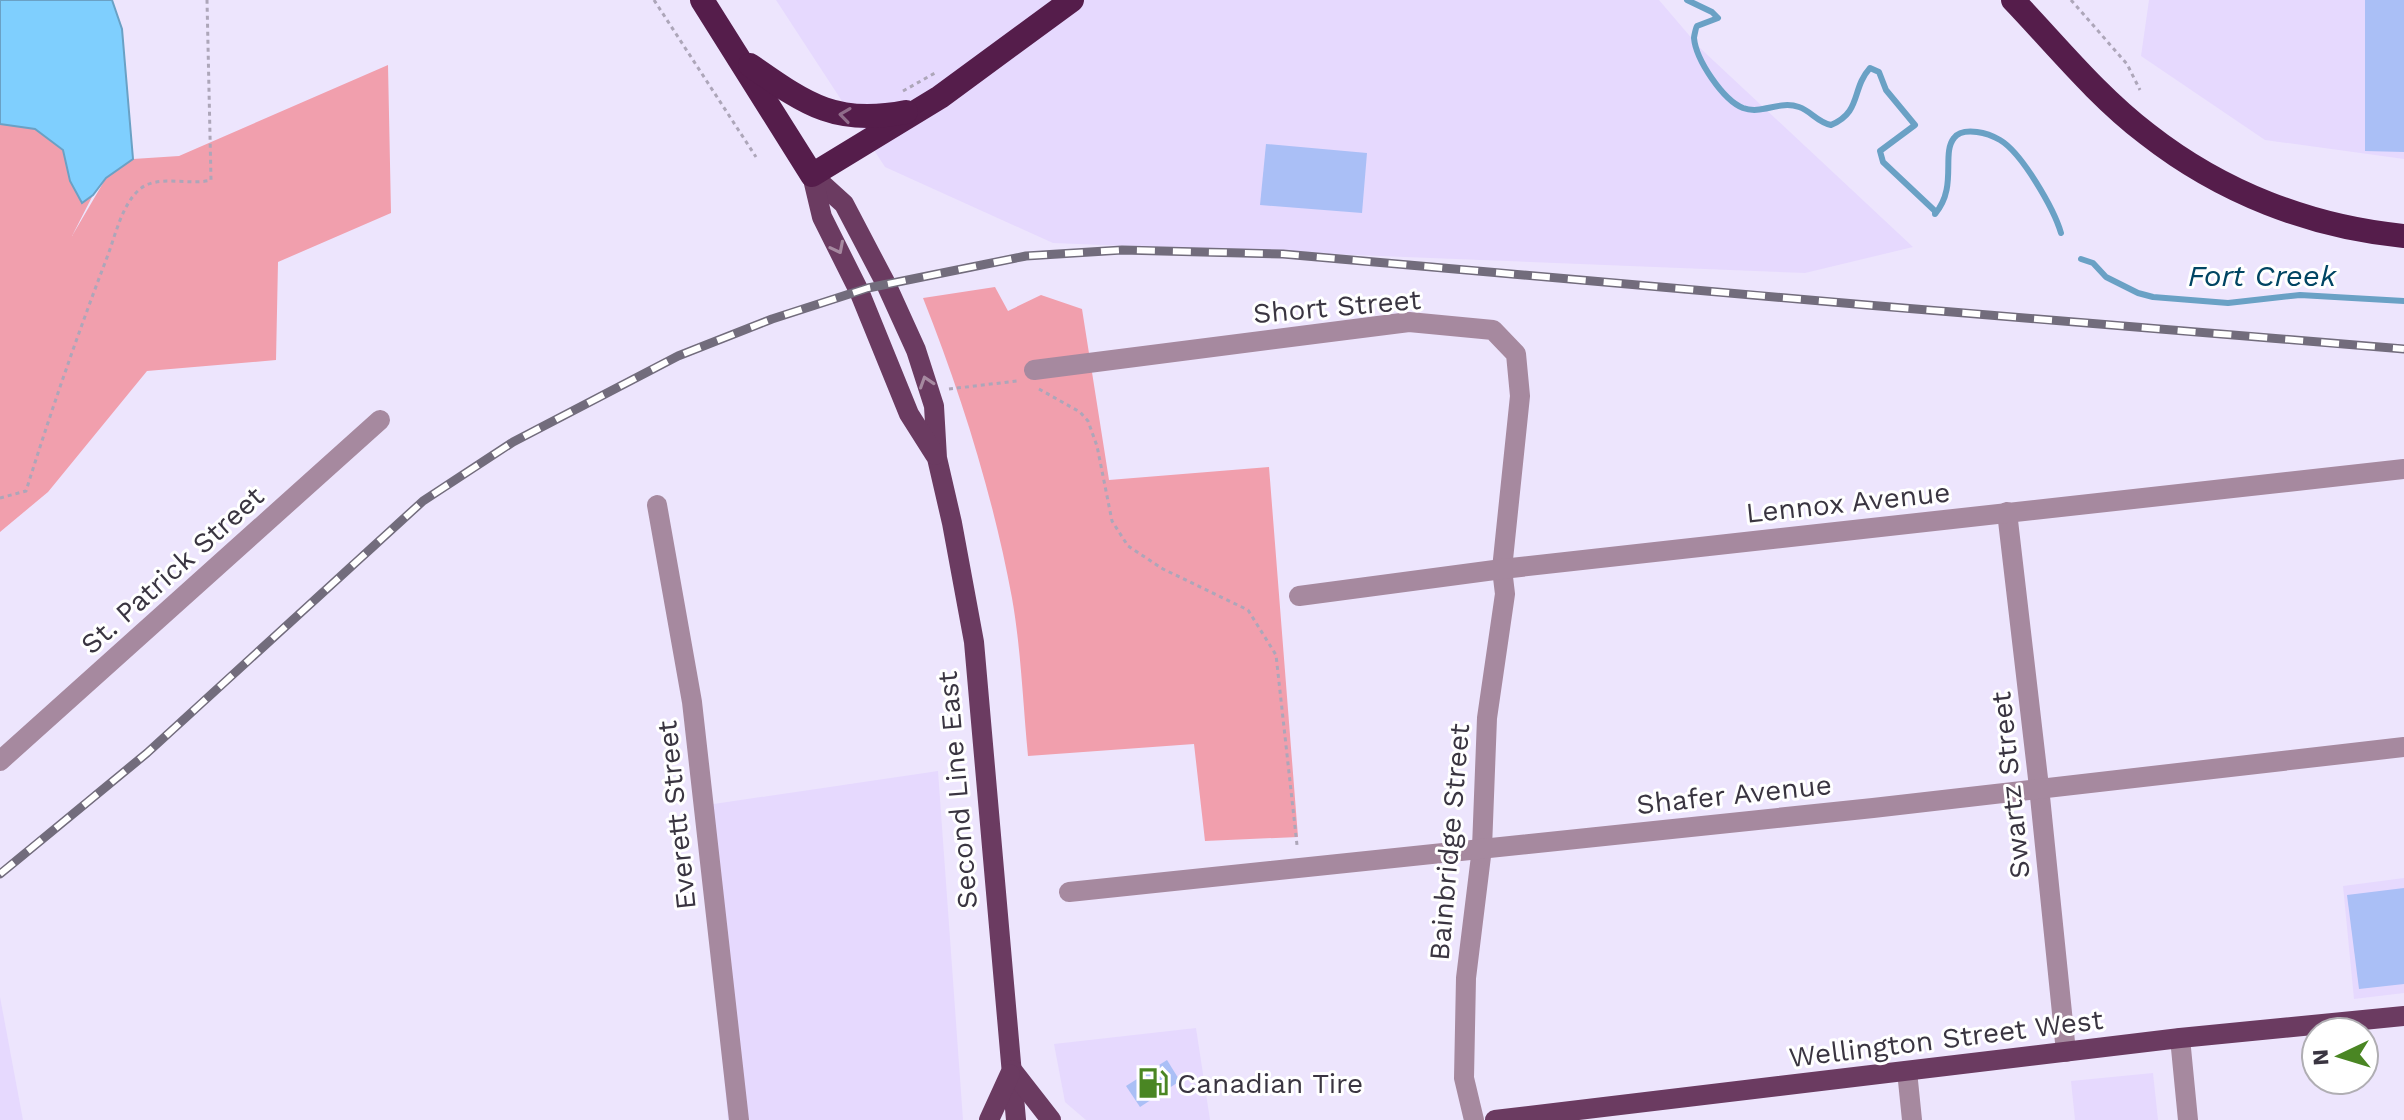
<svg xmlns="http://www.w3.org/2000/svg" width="2404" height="1120" viewBox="0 0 2404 1120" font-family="'Work Sans',sans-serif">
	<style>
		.built { fill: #e6d9fe }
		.green { fill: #f19fad }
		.water { fill: #7fcffe; stroke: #6aa1c5; stroke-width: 2 }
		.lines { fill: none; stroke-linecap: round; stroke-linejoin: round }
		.stream { stroke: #6aa1c5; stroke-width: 6 }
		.building { fill: #aabff6 }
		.path { stroke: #ada6b9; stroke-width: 3; stroke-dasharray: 4 4; stroke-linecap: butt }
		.minor { stroke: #a6899f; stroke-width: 20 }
		.major { stroke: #6b3b61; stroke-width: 20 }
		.highway { stroke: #551d4b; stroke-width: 24 }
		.rail-casing { stroke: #726c7c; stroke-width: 9 }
		.rail { stroke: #fff; stroke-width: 6; stroke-dasharray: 18; stroke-linecap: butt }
		.oneway { stroke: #906c8a }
		.oneway2 { stroke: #a689a0 }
		.labels { text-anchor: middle; stroke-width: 6; stroke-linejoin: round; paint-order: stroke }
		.street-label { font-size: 28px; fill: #3a3541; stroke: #fff }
		.poi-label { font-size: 28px; fill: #3a3541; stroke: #fff; text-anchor: start }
		.water-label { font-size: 30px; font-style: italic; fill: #004563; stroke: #fff }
	</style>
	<rect width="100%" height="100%" fill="#ede5fd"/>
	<g class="built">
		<polygon points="776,0 1659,0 1700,48 1913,247 1805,273 1053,243 885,167"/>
		<polygon points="2149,0 2404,0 2404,159 2265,140 2141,56"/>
		<polygon points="938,771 963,1120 728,1120 700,806"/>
		<polygon points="2404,878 2404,993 2354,999 2343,886"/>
		<polygon points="0,997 23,1120 0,1120"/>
		<polygon points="1196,1028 1210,1120 1086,1120 1065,1102 1054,1044"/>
		<polygon points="2153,1073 2158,1120 2075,1120 2071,1081"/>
	</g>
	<g class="green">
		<polygon points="388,65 391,213 278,262 276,360 147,371 48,492 0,532 0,124 35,129 63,150 70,181 82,202 93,195 72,236 106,178 133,159 179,156"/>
		<path d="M995,287L1008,311L1041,295L1082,309L1109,480L1269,467L1298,837L1205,841L1194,744L1028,756C1023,704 1021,649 1012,598C993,495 961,394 923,298Z"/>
	</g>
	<polygon class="water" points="0,0 112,0 122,29 133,159 106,178 93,195 82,203 70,181 63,150 35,129 0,124"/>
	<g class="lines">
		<g class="stream">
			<path d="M1687,0L1712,12L1718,18L1697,26C1696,27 1694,37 1694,38C1696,60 1723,100 1743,108C1762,115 1779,100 1799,107C1811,111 1817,122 1831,125C1862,112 1851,89 1870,68L1879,72L1886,90L1915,125L1880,151L1883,162L1935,211V214C1958,187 1941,154 1954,138C1959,131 1969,131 1977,132C1985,133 1993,136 2000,140C2022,153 2054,209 2061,233"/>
			<polyline points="2081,259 2093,263 2106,277 2138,293 2153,297 2228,303 2300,295 2404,301"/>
		</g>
	</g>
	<g class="building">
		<polygon points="2365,0 2404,0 2404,152 2365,151"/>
		<polygon points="1266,144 1367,153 1362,213 1260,205"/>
		<polygon points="2404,888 2404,984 2359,989 2347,895"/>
		<polygon points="1167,1060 1180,1081 1140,1107 1126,1086"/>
	</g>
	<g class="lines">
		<g class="path">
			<polyline points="654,0 756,157"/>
			<polyline points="2071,0 2127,64 2140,90"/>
			<polyline points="903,91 935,73"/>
			<polyline points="949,389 1017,381"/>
			<polyline points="1039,389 1080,412 1088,421 1097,446 1112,521 1128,546 1163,569 1248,610 1276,655 1297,845"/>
			<path d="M0,498L26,491C50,414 77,336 106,260C115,238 121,205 140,189C158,174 190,186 211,180L207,0"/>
		</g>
		<g class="minor">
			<polyline points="1034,370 1409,322 1493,330 1516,354 1520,396 1502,569 1505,594 1487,718 1482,848 1466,978 1464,1078 1474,1120"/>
			<polyline points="657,505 692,702 739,1120"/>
			<polyline points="2007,512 2039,787 2066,1052"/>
			<polyline points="1299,596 1502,569 2404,469"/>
			<polyline points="0,761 380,420"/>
			<polyline points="1069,892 1873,808 2404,747"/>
			<polyline points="2180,1038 2188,1120"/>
			<polyline points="1907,1071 1912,1120"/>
		</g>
		<g class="major">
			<polyline points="812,175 844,204 886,284 916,350 934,406 937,458 952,523 974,642 1016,1120"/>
			<polyline points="812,175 822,217 859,291 909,414 935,455"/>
			<polyline points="1012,1070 1051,1120"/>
			<polyline points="989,1120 1010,1074"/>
			<polyline points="1495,1120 2180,1038 2404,1016"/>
		</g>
		<g class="highway">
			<polyline points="702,0 812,175 940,97 1072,0"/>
			<path d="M2013,0C2056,45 2097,96 2147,134C2221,192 2310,227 2404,236"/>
			<path d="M750,65C806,104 835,126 906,112"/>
		</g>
		<defs>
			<polyline id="rail" points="0,874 147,753 423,501 513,442 678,356 772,319 868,288 1026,256 1122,250 1283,254 1867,305 2404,349"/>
		</defs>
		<use href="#rail" class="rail-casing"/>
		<use href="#rail" class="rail"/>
	</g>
	<defs><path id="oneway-chevron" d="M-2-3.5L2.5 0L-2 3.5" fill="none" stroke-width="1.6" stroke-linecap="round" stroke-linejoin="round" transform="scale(2)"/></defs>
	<use class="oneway" href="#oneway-chevron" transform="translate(845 115) rotate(-172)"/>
	<g class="oneway2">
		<use href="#oneway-chevron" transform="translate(838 248) rotate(63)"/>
		<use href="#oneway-chevron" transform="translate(926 382) rotate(-108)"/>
	</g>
	<defs>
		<symbol id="fuel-bare" viewBox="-9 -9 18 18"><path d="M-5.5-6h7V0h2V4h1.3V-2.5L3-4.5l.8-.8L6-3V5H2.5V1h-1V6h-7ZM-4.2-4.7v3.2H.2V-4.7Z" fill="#4a8623" stroke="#fff" stroke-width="2.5" paint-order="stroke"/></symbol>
	</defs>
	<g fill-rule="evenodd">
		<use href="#fuel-bare" x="1131" y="1061" width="44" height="44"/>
	</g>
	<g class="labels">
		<g class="street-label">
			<text transform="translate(1337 306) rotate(-5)" y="10">Short Street</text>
			<text transform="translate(1848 502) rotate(-6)" y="10">Lennox Avenue</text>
			<text transform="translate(172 570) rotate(-42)" y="10">St. Patrick Street</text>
			<text transform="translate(2010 785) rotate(-96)" y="10">Swartz Street</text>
			<text transform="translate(957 790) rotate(-95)" y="10">Second Line East</text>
			<text transform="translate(1734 794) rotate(-6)" y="10">Shafer Avenue</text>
			<text transform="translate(676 815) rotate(-96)" y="10">Everett Street</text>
			<text transform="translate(1449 842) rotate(-85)" y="10">Bainbridge Street</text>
			<text transform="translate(1946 1038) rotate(-7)" y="10">Wellington Street West</text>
		</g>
		<g class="poi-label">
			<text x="1177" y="1093">Canadian Tire</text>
		</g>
		<g class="water-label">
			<text x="2262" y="286">Fort Creek</text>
		</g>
	</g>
	<g transform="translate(2340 1056) rotate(266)"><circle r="38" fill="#ffffff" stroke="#b0aeb3" stroke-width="2"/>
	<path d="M0-6L14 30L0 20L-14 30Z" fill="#4a8623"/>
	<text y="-12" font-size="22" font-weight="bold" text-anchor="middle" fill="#3a3541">N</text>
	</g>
</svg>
